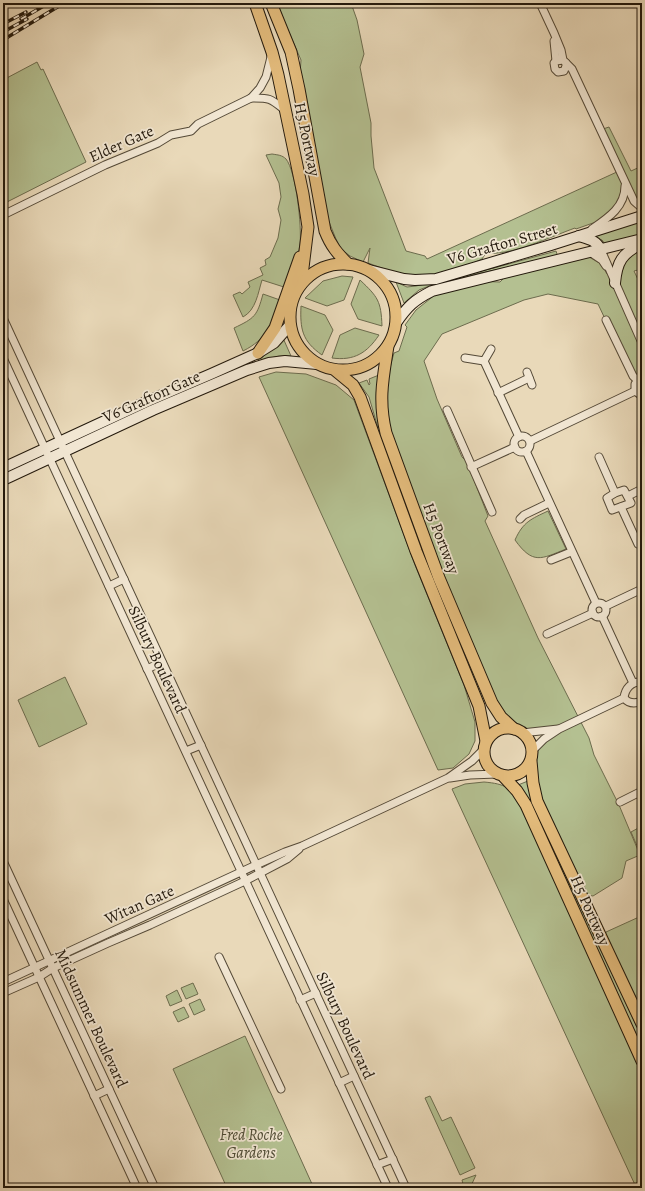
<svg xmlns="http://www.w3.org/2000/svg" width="645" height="1191" viewBox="0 0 645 1191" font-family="Alegreya,serif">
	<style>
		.green { fill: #b4c091; stroke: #6c6c4e }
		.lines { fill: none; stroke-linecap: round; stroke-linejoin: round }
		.street-casing { stroke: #544937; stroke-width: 9 }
		.secondary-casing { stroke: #23190c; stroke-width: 12 }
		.primary-casing { stroke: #23190c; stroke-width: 13 }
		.street { stroke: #f1e6d2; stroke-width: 7 }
		.secondary { stroke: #f1e6d2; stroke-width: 10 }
		.primary { stroke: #e4bc7c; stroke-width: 11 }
		.rail-casing { stroke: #23190c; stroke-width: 3.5 }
		.rail { stroke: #f1e6d2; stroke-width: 2; stroke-dasharray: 6; stroke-linecap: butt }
		.labels { text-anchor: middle; stroke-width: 3.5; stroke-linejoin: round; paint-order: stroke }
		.street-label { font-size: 16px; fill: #23190c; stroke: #f1e6d2 }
		.park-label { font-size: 16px; font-style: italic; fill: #4e4b34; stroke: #f1e6d2 }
	</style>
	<rect width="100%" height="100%" fill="#e9d9b9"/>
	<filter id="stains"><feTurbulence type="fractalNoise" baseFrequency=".005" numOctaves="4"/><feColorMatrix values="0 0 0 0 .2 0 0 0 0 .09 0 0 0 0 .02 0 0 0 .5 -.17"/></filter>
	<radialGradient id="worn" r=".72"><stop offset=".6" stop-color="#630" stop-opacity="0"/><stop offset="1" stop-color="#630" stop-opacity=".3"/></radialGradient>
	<g class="green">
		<path d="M276,3H351L357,20L364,54L360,67L371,123V136L374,168L406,251L425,256L427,259L619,171L600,130L609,127L631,171L642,166V208L625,191L610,217L576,229L575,228C550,237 511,256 486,253L482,259L473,263L463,271L415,280L368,263L370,248L363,262L350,256L341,249L336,239L317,192L299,89L301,60Z"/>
		<polygon points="37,62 41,70 43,69 86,162 3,204 3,80"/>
		<path d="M272,154C278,155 282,155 286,159C296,171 302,227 300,244C298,259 291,274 287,288L262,280C258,293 256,310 243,317L233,295L240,292L242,294L250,287L248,282L263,275L260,268L266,265L265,260L270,257L278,238L281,220L278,209L281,197L279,183L266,155Z"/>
		<polygon points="642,221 642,235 606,245 602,240 593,236"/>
		<path d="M642,243V269L634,271L642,288V397L598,304L548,294L524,300L442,334L424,361L437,399L462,457L467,462L488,516L485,521L538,638L589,738L594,755L619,805L640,855L626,861L622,878L593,896L581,894L537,801L532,751L558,729L522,733L518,730L492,703L389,431C385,401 385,382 394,353L399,351L407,327L405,325L416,310L445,287L472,281L500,282L511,271L584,254L601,264L607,274L618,272H616Z"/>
		<polygon points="556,251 558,257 480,273 429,286 419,290 404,303 396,282 407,287 416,286 494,268"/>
		<polygon points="342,276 353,277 344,300 327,306 305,298 323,281"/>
		<path d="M360,280C378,297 381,301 382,326L358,319L351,304Z"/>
		<path d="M263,294L280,300C272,324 267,339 243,351L234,328C255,318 257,316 263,294Z"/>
		<path d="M301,306L325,315L333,330L322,355C302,341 300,329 301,306Z"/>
		<path d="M355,328L379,335C367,353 354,361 332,358L340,335Z"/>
		<polygon points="283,338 291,356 279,356 259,361 258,359 276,346"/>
		<polygon points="276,372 306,374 336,385 354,400 415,565 464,685 475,722 475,741 469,754 453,768 438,770 259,377"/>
		<polygon points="379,375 381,427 378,428 369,397 359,383 367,380 369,385 370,384 369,379"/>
		<path d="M548,511L566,549C541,559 533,565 515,540C523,522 531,519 548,511Z"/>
		<polygon points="65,677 87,724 39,747 18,700"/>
		<polygon points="528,781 543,822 642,1038 642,1048 518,785"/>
		<path d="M484,782C506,784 509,787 522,805L642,1070V1184L636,1187L452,789L465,784Z"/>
		<polygon points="642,826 642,854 641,855 631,832"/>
		<polygon points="639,917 642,918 642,1024 603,942 606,932"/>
		<polygon points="193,983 198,994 186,999 181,988"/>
		<polygon points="177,990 182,1001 170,1006 166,996"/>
		<polygon points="200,999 205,1010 194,1015 189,1004"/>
		<polygon points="184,1007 189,1017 178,1022 173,1012"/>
		<polygon points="245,1036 312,1184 303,1188 227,1188 173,1069"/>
		<polygon points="430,1096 442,1121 451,1117 475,1168 460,1175 425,1098"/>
		<polygon points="476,1175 470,1188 455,1188 463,1184 462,1180"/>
	</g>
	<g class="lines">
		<defs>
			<g id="street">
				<polyline points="540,3 554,33 561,50 563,60 566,63 566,66 564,71 558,72 555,69 554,63 556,61 563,60"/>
				<polyline points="554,41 556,61"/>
				<polyline points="566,63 572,69 634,201 642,208"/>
				<path d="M251,98C271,98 270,98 286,111"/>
				<polyline points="3,215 105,165 158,143 171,135 191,131 198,124 251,98 260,88 266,77 271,57"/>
				<path d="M592,229C608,218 625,207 625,186"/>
				<polyline points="601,250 642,343"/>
				<polyline points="590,252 602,260 606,266"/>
				<polyline points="3,318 406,1188"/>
				<polyline points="606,320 633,376 638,381"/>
				<polyline points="3,358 388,1188"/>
				<polyline points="465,358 484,361 491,349"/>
				<polyline points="484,361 519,437"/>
				<polyline points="527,372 532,385"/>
				<polyline points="641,379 635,384 635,391 642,396"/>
				<polyline points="498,393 529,378"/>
				<polyline points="447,410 492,512"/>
				<circle cx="522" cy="444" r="8"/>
				<polyline points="530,441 635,391"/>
				<polyline points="526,451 596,603"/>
				<polyline points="599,457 615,493"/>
				<polyline points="471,467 515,447"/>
				<polygon points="624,490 631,503 612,510 607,498 615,493"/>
				<polyline points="628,496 642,489"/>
				<polyline points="621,507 638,544"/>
				<polyline points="520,519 524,515 549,503"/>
				<polyline points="551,560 571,552"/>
				<polyline points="109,586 124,579"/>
				<circle cx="599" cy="610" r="7"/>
				<polyline points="606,606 642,589"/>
				<polyline points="602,616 633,683"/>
				<polyline points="547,634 593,613"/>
				<polyline points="147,669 162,662"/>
				<path d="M624,698C625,689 631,681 642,682"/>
				<path d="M624,698C629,704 635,704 642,701"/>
				<polyline points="522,733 558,729"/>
				<polyline points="186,751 201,745"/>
				<polyline points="532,751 544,739 559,729 624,698"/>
				<polyline points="450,778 470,775 497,774"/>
				<polyline points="620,802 642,791"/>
				<polyline points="3,861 155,1188"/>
				<polyline points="3,899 137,1188"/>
				<polyline points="219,957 281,1089"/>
				<polyline points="3,982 256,865 285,852 302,846 448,778 472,761 484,749"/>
				<polyline points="3,993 39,977 53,968 108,943 150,925 245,881 287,859 299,849"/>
				<polyline points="300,1000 316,993"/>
				<polyline points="339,1083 354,1076"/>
				<polyline points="94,1096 109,1089"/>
				<polyline points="377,1165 393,1159"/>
			</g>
			<g id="secondary">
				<path d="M579,236C589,239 596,240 601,250"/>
				<polyline points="369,270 404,279 415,280 436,279 551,245 642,216"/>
				<path d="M615,283C617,261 622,254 642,243"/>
				<path d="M396,323C407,307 414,300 432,291L642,239"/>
				<polyline points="3,468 148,401 211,374 258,353 274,343 290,325"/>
				<polyline points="3,480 153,410 247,370 269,363 285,361 317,364"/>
				<polyline points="639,1188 642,1187"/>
			</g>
			<g id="primary">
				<polyline points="255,3 272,52 278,75 303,194 308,227 301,284"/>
				<path d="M271,3L291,52L299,89L325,231C331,246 337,253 348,264"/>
				<circle cx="343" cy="317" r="53"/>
				<path d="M388,346C383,378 378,400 386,433L439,578L492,703L501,717L514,729"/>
				<polyline points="258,353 275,328 300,257"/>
				<polyline points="336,371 353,385 360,397 416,551 479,706 486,741"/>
				<circle cx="508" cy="752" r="24"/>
				<polyline points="531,761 533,783 537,801 642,1024"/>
				<polyline points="504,777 517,791 526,805 642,1061"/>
			</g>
		</defs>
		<use href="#street" class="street-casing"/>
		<use href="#secondary" class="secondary-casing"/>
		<use href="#primary" class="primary-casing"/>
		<use href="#street" class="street"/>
		<use href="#secondary" class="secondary"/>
		<use href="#primary" class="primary"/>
		<defs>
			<g id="rail">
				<polyline points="21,19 49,3"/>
				<polyline points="3,24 26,12"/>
				<polyline points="3,32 27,19"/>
				<polyline points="3,40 64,3"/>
			</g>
		</defs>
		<use href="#rail" class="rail-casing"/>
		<use href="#rail" class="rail"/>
	</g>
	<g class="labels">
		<g class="street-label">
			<text transform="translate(308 139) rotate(78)" y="6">H5 Portway</text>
			<text transform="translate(121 143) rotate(-24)" y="6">Elder Gate</text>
			<text transform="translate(502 243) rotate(-16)" y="6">V6 Grafton Street</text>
			<text transform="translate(151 396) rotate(-24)" y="6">V6 Grafton Gate</text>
			<text transform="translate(442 538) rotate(69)" y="6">H5 Portway</text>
			<text transform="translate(158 659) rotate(65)" y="6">Silbury Boulevard</text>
			<text transform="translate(139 904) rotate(-24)" y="6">Witan Gate</text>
			<text transform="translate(591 910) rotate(66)" y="6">H5 Portway</text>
			<text transform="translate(92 1018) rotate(65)" y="6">Midsummer Boulevard</text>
			<text transform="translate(346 1025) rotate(65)" y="6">Silbury Boulevard</text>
		</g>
		<g class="park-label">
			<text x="251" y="1140">Fred Roche<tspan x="251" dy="18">Gardens</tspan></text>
		</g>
	</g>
	<rect width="645" height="1191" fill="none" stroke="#e9d9b9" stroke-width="16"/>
	<rect x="4" y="4" width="637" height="1183" fill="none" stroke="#23190c" stroke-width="2"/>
	<rect x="8" y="8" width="629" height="1175" fill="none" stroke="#23190c"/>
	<rect width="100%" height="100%" filter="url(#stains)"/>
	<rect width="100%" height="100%" fill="url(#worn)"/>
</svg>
